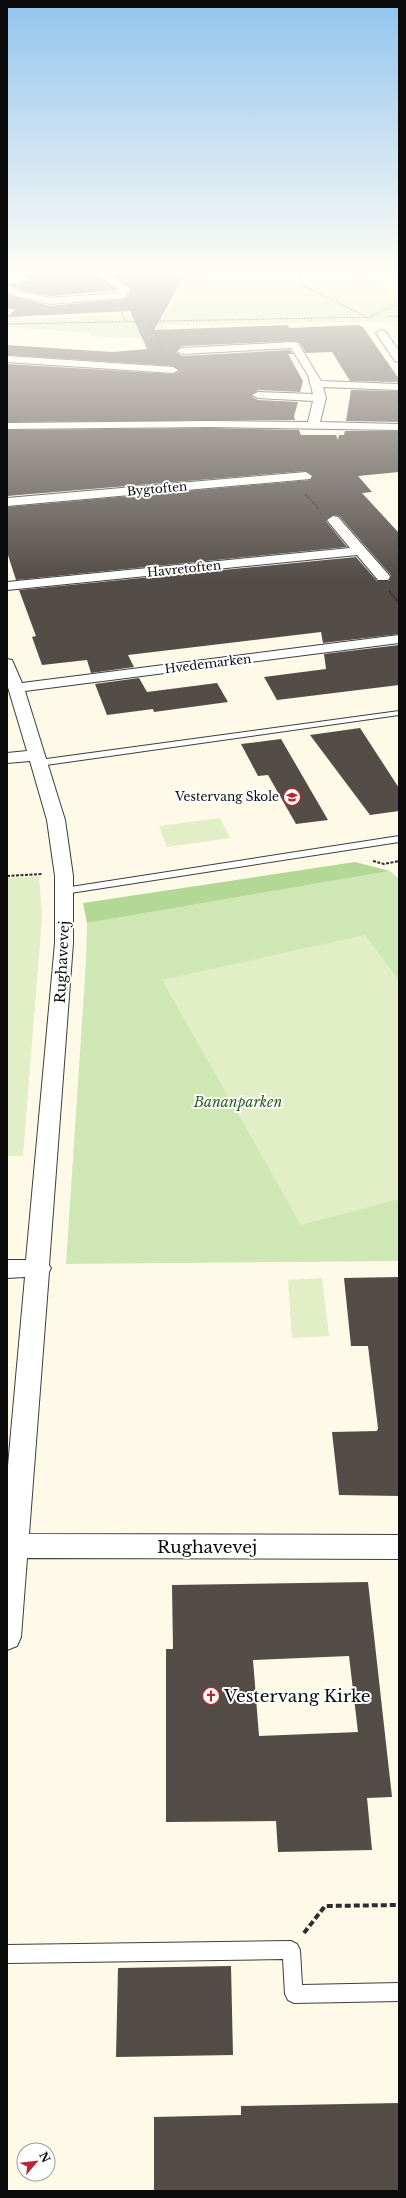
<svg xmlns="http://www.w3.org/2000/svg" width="406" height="2198" viewBox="0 0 406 2198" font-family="'Libre Baskerville',serif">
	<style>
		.green { fill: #cfe7b4 }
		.forest { fill: #b3d794 }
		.pitch { fill: #e1eec6 }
		.building { fill: #534c47; fill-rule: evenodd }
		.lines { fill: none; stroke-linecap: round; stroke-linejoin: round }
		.lane-casing { stroke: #3e3e3e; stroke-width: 2 }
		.street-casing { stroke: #3e3e3e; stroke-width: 2 }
		.path-far3 { stroke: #2d2d2d; stroke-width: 1; stroke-dasharray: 2 1; stroke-linecap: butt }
		.path-far2 { stroke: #2d2d2d; stroke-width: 1.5; stroke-dasharray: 2.5 1; stroke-linecap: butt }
		.path-far1 { stroke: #2d2d2d; stroke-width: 2; stroke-dasharray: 3 1.5; stroke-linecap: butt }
		.path { stroke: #2d2d2d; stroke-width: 4; stroke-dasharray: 6 3; stroke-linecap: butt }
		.lane { fill: #fff; fill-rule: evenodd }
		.street { fill: #fff; fill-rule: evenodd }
		.labels { text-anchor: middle; stroke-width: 4; stroke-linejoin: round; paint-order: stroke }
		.far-street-label { font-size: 12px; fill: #0b0b0b; stroke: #fff }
		.far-poi-label { font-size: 12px; fill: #0b0b0b; stroke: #fff; text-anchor: end }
		.street-label { font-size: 14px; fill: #0b0b0b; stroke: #fff }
		.park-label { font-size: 14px; font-style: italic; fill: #2c601d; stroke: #fff }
		.near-street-label { font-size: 17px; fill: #0b0b0b; stroke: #fff }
		.near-poi-label { font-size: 17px; fill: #0b0b0b; stroke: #fff; text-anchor: start }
	</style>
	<rect width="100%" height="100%" fill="#fffae8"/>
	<g class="green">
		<polygon points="166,273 191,273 225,285 335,285 350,281 350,273 366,273 399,302 399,321 166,325 165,337 154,339 90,336 89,333 7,327 7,314 28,319 164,313 174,301 183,284"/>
		<polygon points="390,871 399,879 399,1261 66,1264 86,961 87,923"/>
	</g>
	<polygon class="forest" points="355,862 390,871 87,923 83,903"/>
	<g class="pitch">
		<polygon points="220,818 230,838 167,847 159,826"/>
		<polygon points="39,876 42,917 23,1156 7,1156 7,878"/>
		<polygon points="365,935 399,980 399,1199 301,1225 162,980"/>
		<polygon points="322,1278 329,1336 292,1338 288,1280"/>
	</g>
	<g class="building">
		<polygon points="18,273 94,273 118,290 50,296 23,291 9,284 30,280"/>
		<polygon points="107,273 186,273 154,330 288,325 289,328 358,325 363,327 399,379 399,382 350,381 332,352 306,353 299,342 294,341 182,346 176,352 182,356 290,350 293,354 288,354 303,381 300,392 258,390 251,396 258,400 298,402 294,416 295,420 7,422 7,364 173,374 179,371 173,366 7,355 7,345 112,352 147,349 130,311 8,317 15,309 7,309 7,293 16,297 50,306 125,299 131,288"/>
		<polygon points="351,390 399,391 399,422 346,421"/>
		<polygon points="210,428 299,430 301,435 336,435 338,440 339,435 344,435 345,431 399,431 399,472 358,476 372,492 362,493 399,533 399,634 323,643 321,632 128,655 134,667 91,673 87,660 42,665 32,637 36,636 19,590 356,557 377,581 389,581 391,576 389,573 339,516 333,515 326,521 347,547 16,580 7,552 7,507 310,480 313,476 306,471 7,496 7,430"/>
		<polygon points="399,645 399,685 277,700 264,677 326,669 324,654"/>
		<polygon points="139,678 147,692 217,683 228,702 154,712 153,709 107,715 95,684"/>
		<polygon points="360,728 399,788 399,811 370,815 310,735"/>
		<polygon points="281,739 328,820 296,824 268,775 258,776 241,744"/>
		<polygon points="399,1277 399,1496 339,1495 332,1432 377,1431 378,1428 368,1346 351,1346 344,1278"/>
		<path d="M368,1582L392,1797L367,1798L372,1850L278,1852L276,1821L166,1822V1649H173L172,1585ZM349,1656L358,1732L259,1736L253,1660Z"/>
		<polygon points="231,1966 233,2055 116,2057 118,1968"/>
		<polygon points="399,2103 399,2191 154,2191 154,2117 241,2115 241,2106"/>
	</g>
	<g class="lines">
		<defs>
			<g id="lane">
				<polygon points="399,711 399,715 39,766 35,763 39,760"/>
				<polygon points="399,836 399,842 64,894 59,891 64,888"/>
				<polygon points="291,1941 297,1944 300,1950 302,1985 399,1983 399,2001 294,2003 288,2000 285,1994 283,1959 7,1963 7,1945"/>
			</g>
			<g id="street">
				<polygon points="95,273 105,273 128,287 130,289 124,298 50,304 16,296 7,291 7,284 22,292 50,298 118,293 120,290"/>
				<polygon points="381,330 385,331 399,351 399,362 395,361 376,333"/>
				<polygon points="294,342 298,343 321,381 399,384 399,390 323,387 326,398 320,422 399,424 399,430 210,427 7,429 7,423 210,421 308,422 313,401 258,398 252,395 258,392 313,394 308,375 291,348 182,354 177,351 182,348"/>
				<polygon points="7,356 173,367 178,370 173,373 7,362"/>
				<polygon points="306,472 312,476 310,479 7,506 7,498"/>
				<polygon points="333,516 338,517 388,574 390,577 388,580 378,580 357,555 7,590 7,582 350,548 327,520"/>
				<polygon points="399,635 399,643 25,691 65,820 73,876 73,943 49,1265 51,1268 49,1272 29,1534 399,1535 399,1559 27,1558 21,1637 17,1646 7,1650 7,1477 25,1277 7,1278 7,1260 26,1260 55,943 55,876 47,820 30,761 7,763 7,753 27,751 7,684 7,659 12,660 22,683"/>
			</g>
		</defs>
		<use href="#lane" class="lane-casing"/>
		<use href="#street" class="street-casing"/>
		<g class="path-far3">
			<polyline points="298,273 302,285 367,317"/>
			<polyline points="121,311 126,322"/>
			<polyline points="370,316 399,304"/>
			<polyline points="387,317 399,316"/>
			<polyline points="150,321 163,350"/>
			<polyline points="7,324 374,317"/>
		</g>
		<g class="path-far2">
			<polyline points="305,494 319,509"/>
			<polyline points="389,591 399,603"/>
		</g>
		<g class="path-far1">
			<polyline points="373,861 384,864 399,861"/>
			<polyline points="7,876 42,874"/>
		</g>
		<polyline class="path" points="304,1933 325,1906 399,1905"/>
		<use href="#lane" class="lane"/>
		<use href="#street" class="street"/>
	</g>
	<linearGradient id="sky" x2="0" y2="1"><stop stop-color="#91c4ed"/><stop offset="0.47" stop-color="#fffdf5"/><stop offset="1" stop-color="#fffdf5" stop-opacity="0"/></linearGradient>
	<rect width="406" height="580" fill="url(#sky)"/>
	<defs>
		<symbol id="school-ring" viewBox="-11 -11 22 22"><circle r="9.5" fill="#fff" stroke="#b6272f" stroke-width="1.5"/><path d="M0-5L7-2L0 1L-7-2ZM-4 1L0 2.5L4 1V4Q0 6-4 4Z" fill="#b6272f"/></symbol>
		<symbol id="church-ring" viewBox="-11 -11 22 22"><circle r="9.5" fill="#fff" stroke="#b6272f" stroke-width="1.5"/><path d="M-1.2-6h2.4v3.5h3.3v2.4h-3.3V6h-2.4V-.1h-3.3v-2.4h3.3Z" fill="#b6272f"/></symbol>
	</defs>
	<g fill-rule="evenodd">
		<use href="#school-ring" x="282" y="787" width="20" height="20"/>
		<use href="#church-ring" x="201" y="1686" width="20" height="20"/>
	</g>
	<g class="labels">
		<g class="far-street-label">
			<text transform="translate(157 489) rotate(-5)" y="4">Bygtoften</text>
			<text transform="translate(184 569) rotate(-6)" y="4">Havretoften</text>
			<text transform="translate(208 664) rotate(-7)" y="4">Hvedemarken</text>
		</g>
		<g class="far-poi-label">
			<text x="279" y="801">Vestervang Skole</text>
		</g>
		<g class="street-label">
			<text transform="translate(62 962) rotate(-87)" y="5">Rughavevej</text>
		</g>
		<g class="park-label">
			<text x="238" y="1107">Bananparken</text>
		</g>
		<g class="near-street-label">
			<text x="207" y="1553">Rughavevej</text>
		</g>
		<g class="near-poi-label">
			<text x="224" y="1702">Vestervang Kirke</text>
		</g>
	</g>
	<rect width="406" height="2198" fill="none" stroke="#0b0b0b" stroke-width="16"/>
	<g transform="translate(36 2162) rotate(62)"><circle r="19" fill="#ffffff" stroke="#9d9d9d"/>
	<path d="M0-3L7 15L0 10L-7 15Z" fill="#b6272f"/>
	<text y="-6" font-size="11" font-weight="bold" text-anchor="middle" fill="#0b0b0b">N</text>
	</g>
</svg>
